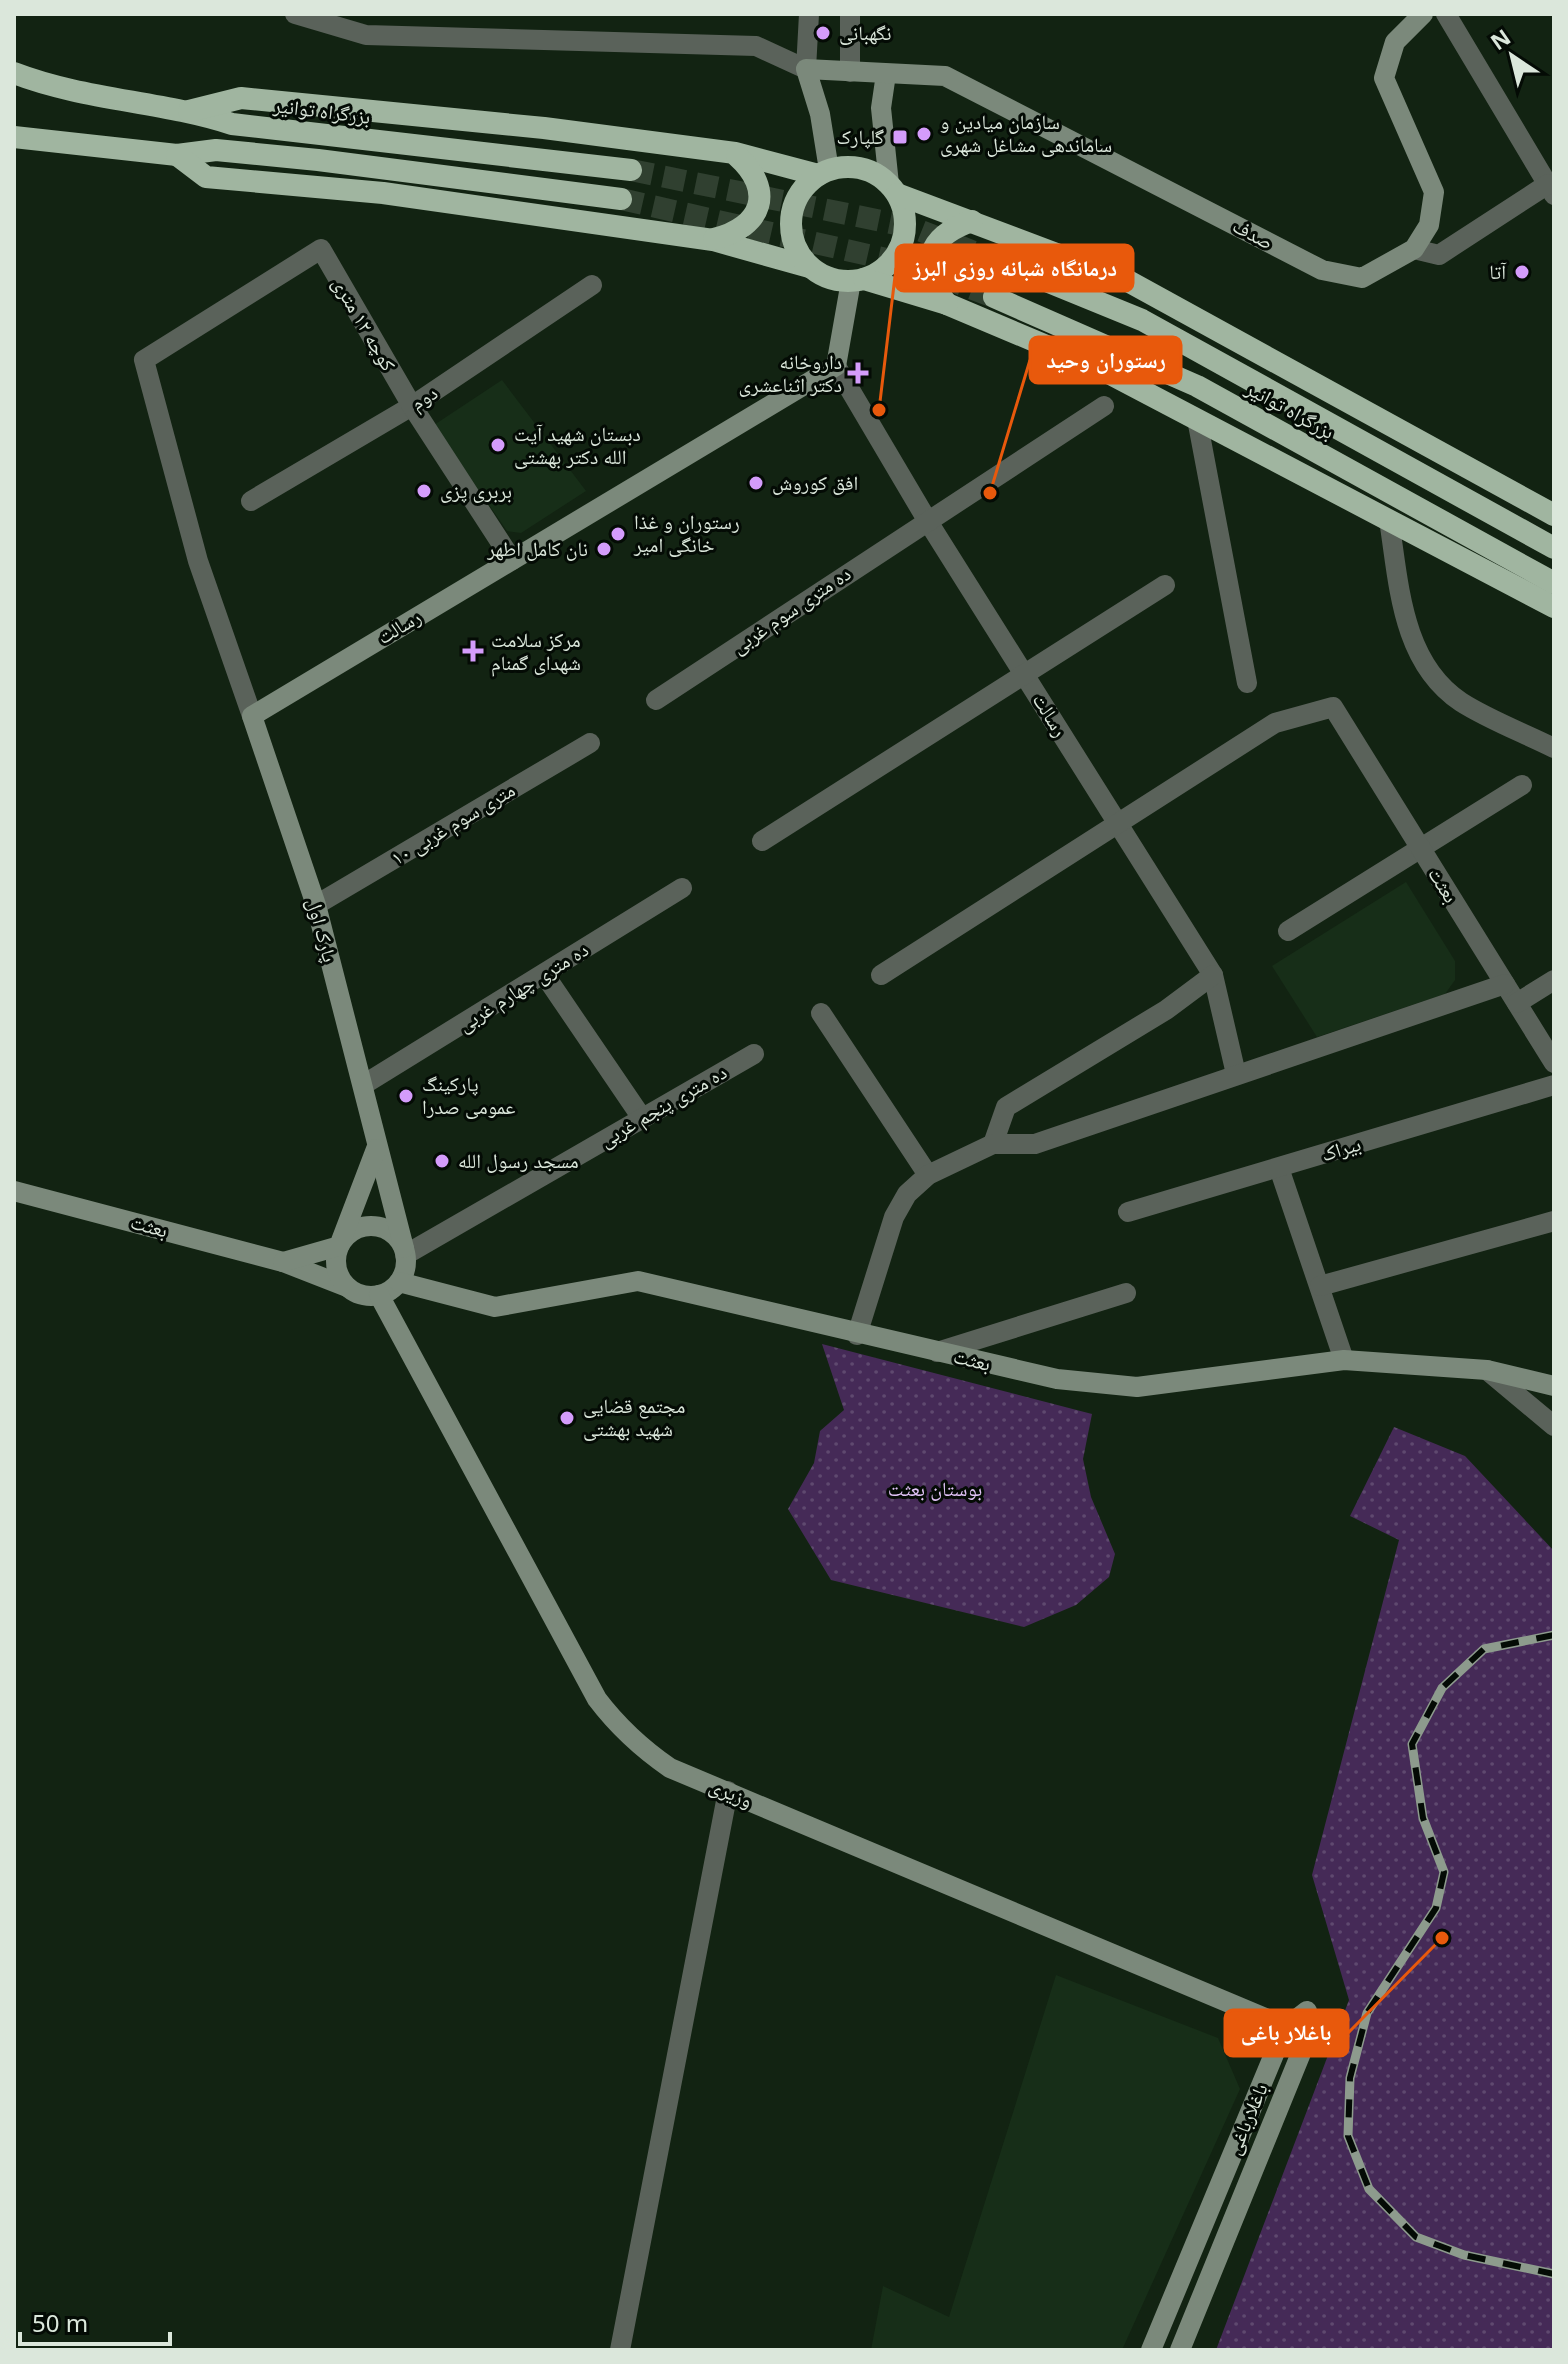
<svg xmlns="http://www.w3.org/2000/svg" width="1568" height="2364" viewBox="0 0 1568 2364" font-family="'Noto Sans','Noto Naskh Arabic',sans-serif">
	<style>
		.built { fill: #172e18 }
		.park { fill: url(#park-dots) }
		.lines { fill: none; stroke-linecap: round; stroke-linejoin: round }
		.trunk-tunnel { stroke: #304030; stroke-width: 22; stroke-dasharray: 22 11; stroke-linecap: butt }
		.minor { stroke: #5a625a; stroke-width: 20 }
		.tertiary { stroke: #5a625a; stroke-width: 20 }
		.secondary { stroke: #7b897b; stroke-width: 20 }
		.trunk { stroke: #a0b5a0; stroke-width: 22 }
		.rail-casing { stroke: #8d9b8d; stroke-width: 9 }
		.rail { stroke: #040b05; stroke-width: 6; stroke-dasharray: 18; stroke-linecap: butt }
		.poi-dot { fill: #d49cfb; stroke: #040b05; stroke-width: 3 }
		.labels { text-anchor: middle; stroke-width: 6; stroke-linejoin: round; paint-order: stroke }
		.poi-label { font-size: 20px; fill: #dbe7db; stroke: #040b05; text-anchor: start }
		.street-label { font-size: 20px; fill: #dbe7db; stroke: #040b05 }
		.park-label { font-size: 20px; fill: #e0c2f6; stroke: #040b05 }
		.leader { fill: none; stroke: #e8590c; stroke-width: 3 }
		.callout-dot { fill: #e8590c; stroke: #040b05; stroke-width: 3 }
		.callout { fill: #e8590c; stroke: #e8590c; stroke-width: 3 }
		.callout-label { font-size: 22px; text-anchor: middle; font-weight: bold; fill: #fff }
	</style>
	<defs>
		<pattern id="park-dots" width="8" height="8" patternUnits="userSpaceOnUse" patternTransform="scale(2)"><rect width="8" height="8" fill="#452a57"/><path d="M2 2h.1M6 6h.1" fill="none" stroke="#5f496f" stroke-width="1.8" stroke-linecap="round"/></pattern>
	</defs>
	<rect width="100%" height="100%" fill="#122312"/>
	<g class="built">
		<polygon points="502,380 586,491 521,533 507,531 434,425"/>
		<polygon points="1406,882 1455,961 1455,980 1445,994 1317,1037 1272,966"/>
		<polygon points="1056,1975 1218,2038 1240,2089 1122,2350 871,2350 883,2286 949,2317"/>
	</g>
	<g class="park">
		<polygon points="822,1344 1092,1414 1083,1459 1091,1497 1115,1554 1109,1577 1076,1605 1024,1627 831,1580 788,1509 814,1463 820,1431 844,1410"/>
		<polygon points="1394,1427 1465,1456 1554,1551 1554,2350 1216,2350 1349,2000 1312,1875 1399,1540 1350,1516"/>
	</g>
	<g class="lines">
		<g class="trunk-tunnel">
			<polyline points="631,170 911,227 1017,269"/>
			<polyline points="621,199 908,264 994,297"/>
		</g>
		<g class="minor">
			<polyline points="295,14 366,35 756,46 806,69"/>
			<polyline points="1446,14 1554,195"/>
			<polyline points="1414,249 1439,255 1548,184"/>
			<polyline points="836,366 927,520 1213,975 1236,1074"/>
			<polyline points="1197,419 1247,683"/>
			<polyline points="251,501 412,406 592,285"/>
			<path d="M1389,520C1399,583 1401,662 1461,702C1489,720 1524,733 1554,748"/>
			<polyline points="656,700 1104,406"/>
			<polyline points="252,716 198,561 144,360 321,249 412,406 512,560"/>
			<polyline points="762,841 1165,585"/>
			<polyline points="316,905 590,743"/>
			<polyline points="1288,931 1522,785"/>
			<polyline points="544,974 642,1118"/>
			<polyline points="881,975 1275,723 1333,707 1554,1063"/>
			<polyline points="1517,1003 1554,980"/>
			<polyline points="821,1013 928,1175"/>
			<polyline points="363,1085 682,888"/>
			<polyline points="993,1144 1006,1107 1166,1010 1213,975"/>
			<polyline points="1279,1168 1344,1360"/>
			<polyline points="1128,1212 1554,1085"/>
			<polyline points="405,1255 754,1054"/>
			<polyline points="1320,1286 1554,1221"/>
			<polyline points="857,1335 894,1217 907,1194 928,1175 993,1144 1035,1144 1505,984"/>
			<polyline points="937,1352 1126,1293"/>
			<polyline points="1487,1370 1554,1426"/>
			<polyline points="620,2350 728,1791"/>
		</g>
		<g class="tertiary">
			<polyline points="806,69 809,14"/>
			<polyline points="850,72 850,14"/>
		</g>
		<g class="secondary">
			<polyline points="886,74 881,108 889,184"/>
			<polyline points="829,170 820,114 806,69 945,76 1322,270 1362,278 1414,249 1429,225 1434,192 1384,78 1395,42 1423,14"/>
			<polyline points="14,1191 283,1262 347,1287"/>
			<circle cx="371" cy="1261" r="35"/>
			<polyline points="404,1248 316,905 252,716 836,366 851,281"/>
			<polyline points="283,1262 339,1246 376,1149"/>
			<polyline points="399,1282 495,1307 638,1281 1057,1379 1137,1387 1344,1360 1487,1370 1554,1386"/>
			<path d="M379,1295L597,1699C619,1728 641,1748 670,1768L1308,2036"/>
			<polyline points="1151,2350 1285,2028 1307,2011"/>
			<polyline points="1180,2350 1308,2036 1308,2023"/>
		</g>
		<g class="trunk">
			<path d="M14,73C84,100 161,101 232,124L631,170"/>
			<polyline points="189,111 241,98 544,128 735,153 818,175"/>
			<polyline points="14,137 177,155 216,150 318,160 621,199"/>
			<polyline points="177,155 206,177 383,193 713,240 809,267"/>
			<circle cx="848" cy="224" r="57"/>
			<polyline points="897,194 1128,281 1554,515"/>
			<path d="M714,239C763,227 775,190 737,156"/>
			<polyline points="1017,269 1142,320 1554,548"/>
			<polyline points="864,279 947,304 1101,369 1554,607"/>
			<polyline points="994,297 1197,386 1554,583"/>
			<path d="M947,304C917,267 927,236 972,221"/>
		</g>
		<defs>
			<polyline id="rail" points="1554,1635 1484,1649 1442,1688 1412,1744 1423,1818 1444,1872 1436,1908 1367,2013 1350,2078 1348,2136 1369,2189 1416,2237 1464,2255 1554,2274"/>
		</defs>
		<use href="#rail" class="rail-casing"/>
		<use href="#rail" class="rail"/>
	</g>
	<g class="poi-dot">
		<circle cx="823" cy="33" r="8"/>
		<circle cx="924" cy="134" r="8"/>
		<rect x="892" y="129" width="16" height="16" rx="4"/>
		<circle cx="1522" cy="272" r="8"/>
		<path d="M854 361h8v8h8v8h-8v8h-8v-8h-8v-8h8z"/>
		<circle cx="498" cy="445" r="8"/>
		<circle cx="756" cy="483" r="8"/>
		<circle cx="424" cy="491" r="8"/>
		<circle cx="618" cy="534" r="8"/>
		<circle cx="604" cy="549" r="8"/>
		<path d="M469 639h8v8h8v8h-8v8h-8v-8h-8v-8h8z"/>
		<circle cx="406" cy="1096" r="8"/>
		<circle cx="442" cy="1161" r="8"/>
		<circle cx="567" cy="1418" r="8"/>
	</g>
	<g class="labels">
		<g class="poi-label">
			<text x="839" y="40">نگهبانی</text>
			<text x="940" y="129">سازمان میادین و<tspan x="940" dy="23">ساماندهی مشاغل شهری</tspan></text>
			<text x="884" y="144" text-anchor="end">گلپارک</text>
			<text x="1506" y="279" text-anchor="end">آتا</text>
			<text x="842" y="369" text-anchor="end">داروخانه<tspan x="842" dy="23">دکتر اثناعشری</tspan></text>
			<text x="514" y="441">دبستان شهید آیت<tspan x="514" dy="23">الله دکتر بهشتی</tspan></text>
			<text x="772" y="490">افق کوروش</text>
			<text x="440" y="498">بربری پزی</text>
			<text x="634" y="529">رستوران و غذا<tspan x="634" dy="23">خانگی امیر</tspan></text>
			<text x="588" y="556" text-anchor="end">نان کامل اطهر</text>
			<text x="491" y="647">مرکز سلامت<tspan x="491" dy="23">شهدای گمنام</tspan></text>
			<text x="422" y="1091">پارکینگ<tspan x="422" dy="23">عمومی صدرا</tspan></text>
			<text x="458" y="1168">مسجد رسول الله</text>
			<text x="583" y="1413">مجتمع قضایی<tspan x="583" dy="23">شهید بهشتی</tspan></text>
		</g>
		<g class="street-label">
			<text transform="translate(322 111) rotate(7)" y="7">بزرگراه توانیر</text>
			<text transform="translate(1253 234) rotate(28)" y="7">صدف</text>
			<text transform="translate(364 324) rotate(60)" y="7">کوچه ۱۲ متری</text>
			<text transform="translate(424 398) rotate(-33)" y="7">دوم</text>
			<text transform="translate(1290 410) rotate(29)" y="7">بزرگراه توانیر</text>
			<text transform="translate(791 610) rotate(-34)" y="7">ده متری سوم غربی</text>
			<text transform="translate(399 627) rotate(-31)" y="7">رسالت</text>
			<text transform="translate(1050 715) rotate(58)" y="7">رسالت</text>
			<text transform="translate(453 824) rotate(-31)" y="7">۱۰ متری سوم غربی</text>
			<text transform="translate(1443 885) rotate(58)" y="7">بعثت</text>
			<text transform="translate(322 930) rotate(75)" y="7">پارک اول</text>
			<text transform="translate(523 987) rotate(-32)" y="7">ده متری چهارم غربی</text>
			<text transform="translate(663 1106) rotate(-30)" y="7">ده متری پنجم غربی</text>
			<text transform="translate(1341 1149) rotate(-17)" y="7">بیراک</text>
			<text transform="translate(149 1226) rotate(15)" y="7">بعثت</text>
			<text transform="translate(972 1360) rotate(13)" y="7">بعثت</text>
			<text transform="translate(731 1793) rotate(23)" y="7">وزیری</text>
			<text transform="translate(1247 2119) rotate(-67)" y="7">باغلارباغی</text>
		</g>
		<g class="park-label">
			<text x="935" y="1496">بوستان بعثت</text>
		</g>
	</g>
	<path class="leader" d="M879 410L896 268M990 493L1030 360M1442 1938L1348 2033"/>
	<g class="callout-dot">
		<circle cx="879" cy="410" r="8"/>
		<circle cx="990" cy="493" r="8"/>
		<circle cx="1442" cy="1938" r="8"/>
	</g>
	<g class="callout">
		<rect x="896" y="245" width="237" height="46" rx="8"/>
		<rect x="1030" y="337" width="151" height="46" rx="8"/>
		<rect x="1225" y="2010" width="123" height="46" rx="8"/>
	</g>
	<g class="callout-label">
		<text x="1015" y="276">درمانگاه شبانه روزی البرز</text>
		<text x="1106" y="368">رستوران وحید</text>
		<text x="1286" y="2040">باغلار باغی</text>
	</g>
	<rect width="1568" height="2364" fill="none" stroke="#dbe7db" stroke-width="32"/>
	<g transform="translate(1512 56) rotate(325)" stroke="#040b05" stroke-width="6" paint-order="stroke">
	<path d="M0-6L14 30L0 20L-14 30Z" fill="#dbe7db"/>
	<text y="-12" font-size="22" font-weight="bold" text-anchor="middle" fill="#dbe7db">N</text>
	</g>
	<path d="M20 2332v12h150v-12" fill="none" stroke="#dbe7db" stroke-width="4"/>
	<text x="32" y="2332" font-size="24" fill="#dbe7db" stroke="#040b05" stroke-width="6" paint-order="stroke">50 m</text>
</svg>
